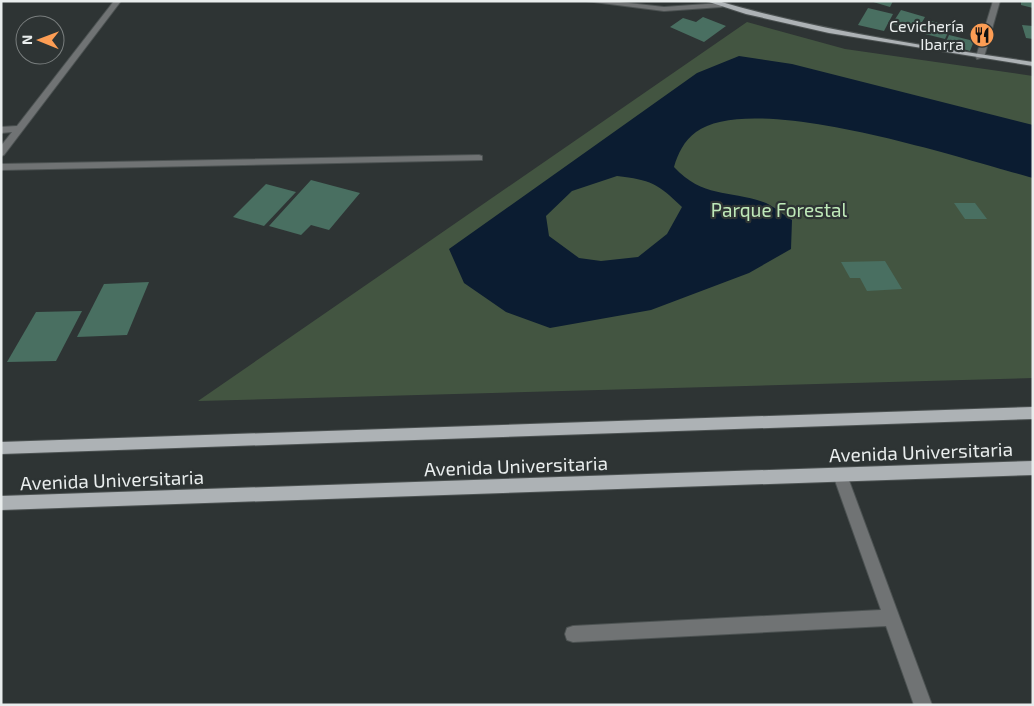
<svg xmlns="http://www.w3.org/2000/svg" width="1034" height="706" viewBox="0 0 1034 706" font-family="'Exo 2',sans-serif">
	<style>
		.green { fill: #435541 }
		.water { fill: #0b1c31; fill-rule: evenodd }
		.building { fill: #496f61 }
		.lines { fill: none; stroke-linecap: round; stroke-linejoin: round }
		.minor-casing { stroke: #4c5252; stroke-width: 2 }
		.major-casing { stroke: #4c5252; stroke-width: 2 }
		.minor { fill: #707374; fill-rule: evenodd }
		.major { fill: #adb2b5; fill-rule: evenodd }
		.labels { text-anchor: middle; stroke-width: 4.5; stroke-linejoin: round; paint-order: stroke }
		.far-poi-label { font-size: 16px; fill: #e9eded; stroke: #2e3434; text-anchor: end }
		.park-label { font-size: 19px; fill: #bfe9b9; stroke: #2e3434 }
		.street-label { font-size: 19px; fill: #e9eded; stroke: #2e3434 }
	</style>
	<rect width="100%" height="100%" fill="#2e3434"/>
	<polygon class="green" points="747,22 845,49 1033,76 1033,378 198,401"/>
	<path class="water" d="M739,56L792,64L1033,125V178C965,160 753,89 696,132C684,141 678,153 674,167C704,199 728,189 766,203C775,207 783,215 792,220L791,249L749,273L651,310L550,328L506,312L464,283L449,249L697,73ZM617,176C651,180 657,183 682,207L667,234L638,257L601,261L579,258L549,236L546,216L572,191Z"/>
	<g class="building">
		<polygon points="870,1 893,1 890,7"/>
		<polygon points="1021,1 1033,1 1033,8 1021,5"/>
		<polygon points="868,8 893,14 884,31 858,25"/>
		<polygon points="901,10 925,17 917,31 892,24"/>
		<polygon points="703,17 726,26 704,42 670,27 683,18 696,22"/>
		<polygon points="927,20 951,26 945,39 921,33"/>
		<polygon points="1022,25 1033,26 1033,39 1026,38"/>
		<polygon points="949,35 974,41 970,51 945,44"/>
		<polygon points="311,180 360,193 329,230 311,225 301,235 269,226"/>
		<polygon points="266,184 296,192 264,226 233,217"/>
		<polygon points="954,203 975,203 987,219 965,219"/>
		<polygon points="885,261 902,289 867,291 860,278 850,278 841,262"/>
		<polygon points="149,282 127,335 77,337 104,284"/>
		<polygon points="82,311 56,361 7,362 36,312"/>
	</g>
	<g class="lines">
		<defs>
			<g id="minor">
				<polygon points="114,1 121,1 4,155 1,156 1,146 12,132 1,133 1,127 17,126"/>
				<polygon points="586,1 611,1 664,7 721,3 725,5 721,7 664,11"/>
				<polygon points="993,1 1000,1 984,57 977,59 976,57"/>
				<polygon points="479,155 482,156 482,160 1,170 1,164"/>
				<polygon points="840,468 845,470 847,475 932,705 914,705 886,626 573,642 567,640 565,634 567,628 573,626 881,610 833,475 835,470"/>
			</g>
			<g id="major">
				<path d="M706,1H718C821,31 927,46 1033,62V66L829,33L746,14Z"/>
				<polygon points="1033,407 1033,419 1,454 1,442"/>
				<polygon points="1033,461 1033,475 1,510 1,496"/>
			</g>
		</defs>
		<use href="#minor" class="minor-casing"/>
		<use href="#major" class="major-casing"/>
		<use href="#minor" class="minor"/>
		<use href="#major" class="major"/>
	</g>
	<defs>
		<symbol id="restaurant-disc" viewBox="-11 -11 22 22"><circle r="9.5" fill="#fd9d54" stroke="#2e3434"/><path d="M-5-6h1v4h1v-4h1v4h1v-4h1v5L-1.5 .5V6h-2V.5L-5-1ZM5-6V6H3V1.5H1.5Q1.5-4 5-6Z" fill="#111"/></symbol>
	</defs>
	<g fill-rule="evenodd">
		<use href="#restaurant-disc" x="968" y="21" width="28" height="28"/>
	</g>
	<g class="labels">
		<g class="far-poi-label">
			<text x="964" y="32">Cevichería<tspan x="964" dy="18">Ibarra</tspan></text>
		</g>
		<g class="park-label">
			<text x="779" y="217">Parque Forestal</text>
		</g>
		<g class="street-label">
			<text transform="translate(921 452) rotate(-2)" y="7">Avenida Universitaria</text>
			<text transform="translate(516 466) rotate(-2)" y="7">Avenida Universitaria</text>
			<text transform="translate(112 480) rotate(-2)" y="7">Avenida Universitaria</text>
		</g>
	</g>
	<rect width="1034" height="706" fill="none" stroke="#e9eded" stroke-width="5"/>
	<g transform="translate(40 40) rotate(271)"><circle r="24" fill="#2e3434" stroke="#797e7e"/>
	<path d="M0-4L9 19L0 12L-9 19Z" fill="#fd9d54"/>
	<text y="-8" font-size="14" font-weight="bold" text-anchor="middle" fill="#e9eded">N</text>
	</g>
</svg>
